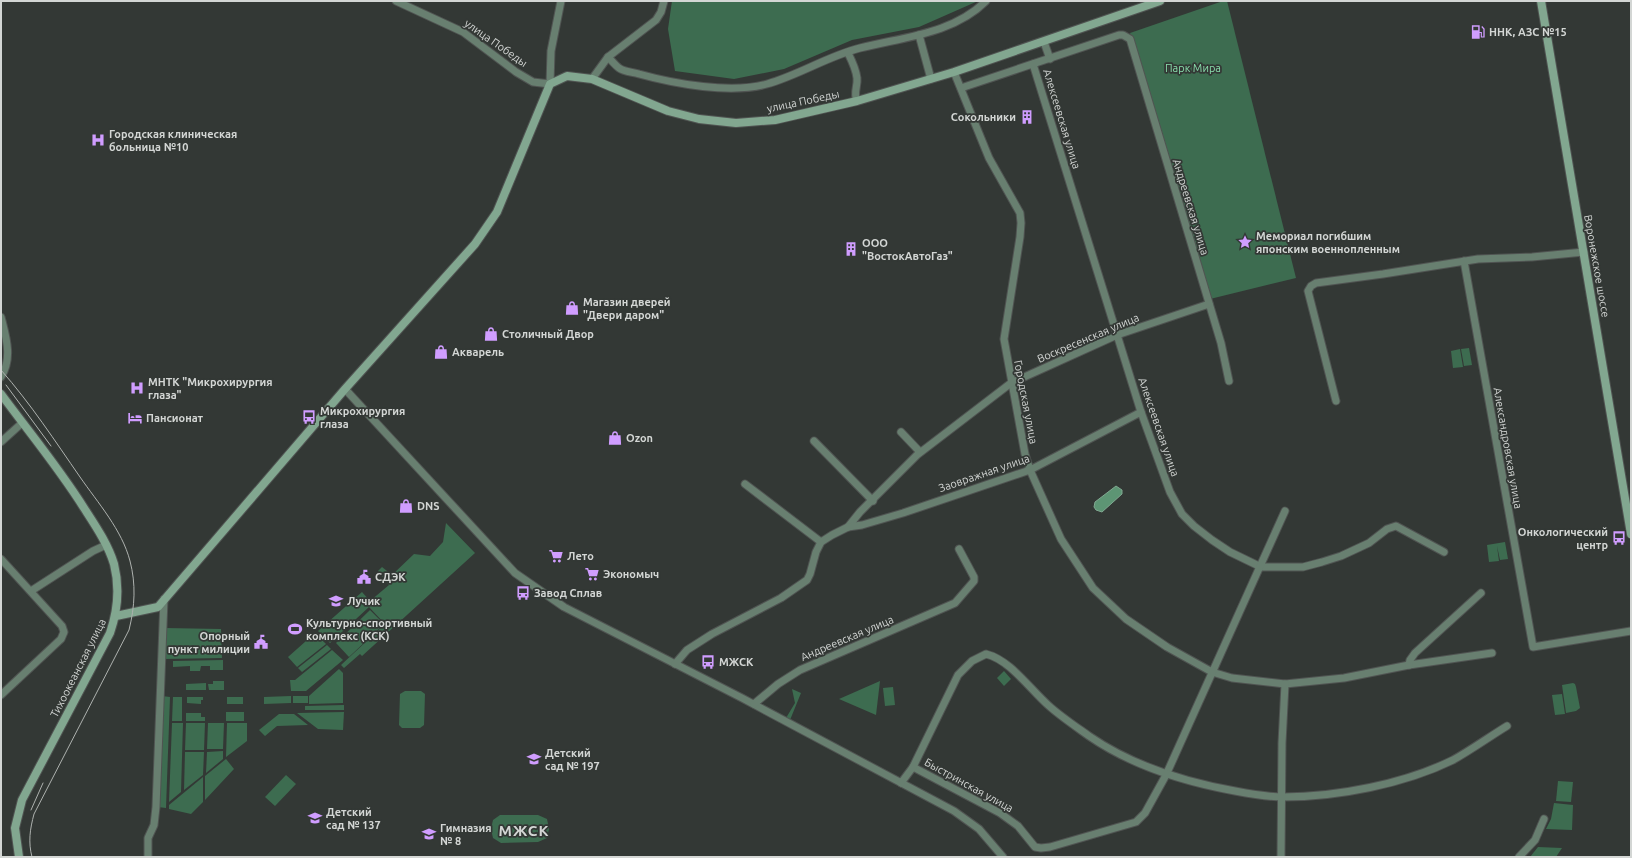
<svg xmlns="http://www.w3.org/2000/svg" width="1632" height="858" viewBox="0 0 1632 858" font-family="Ubuntu,sans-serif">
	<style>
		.green { fill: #3d6c50 }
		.water { fill: #5d9574; stroke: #80a891 }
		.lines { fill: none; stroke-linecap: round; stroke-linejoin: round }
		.street-casing { stroke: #505452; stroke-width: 9 }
		.secondary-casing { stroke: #505452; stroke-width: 10 }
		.street { stroke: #687f70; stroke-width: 7 }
		.secondary { stroke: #82a790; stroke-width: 8 }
		.tram { stroke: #aeb2af; stroke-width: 1 }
		.labels { text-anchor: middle; stroke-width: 3.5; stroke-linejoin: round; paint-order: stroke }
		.poi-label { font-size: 11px; font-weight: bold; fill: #d3d6d4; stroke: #333835; text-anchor: start }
		.street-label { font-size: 11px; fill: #d3d6d4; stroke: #333835 }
		.park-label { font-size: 11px; fill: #89deac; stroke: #333835 }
		.district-label { font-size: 15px; font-weight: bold; letter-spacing: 1px; fill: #d3d6d4; stroke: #333835 }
	</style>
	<rect width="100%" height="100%" fill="#333835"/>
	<g class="green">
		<polygon points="672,1 978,1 919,27 852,40 784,69 734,79 675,71 668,29"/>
		<polygon points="1223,1 1227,1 1296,278 1210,299 1130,33"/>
		<polygon points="1469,348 1472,365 1464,366 1461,349"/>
		<polygon points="1460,349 1463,367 1453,368 1451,351"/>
		<polygon points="446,523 475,553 362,656 360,654 344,668 341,665 385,624 369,607 330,643 318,631 362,592 370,601 389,585 378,571 382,567 392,575 414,554 430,556 443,542"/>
		<polygon points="1505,542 1508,559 1500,560 1497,546 1499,561 1489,562 1487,545"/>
		<polygon points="370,610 384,624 349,657 336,643"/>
		<polygon points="165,628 221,629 222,658 163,659"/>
		<polygon points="315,633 326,644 297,667 288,657"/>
		<polygon points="327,645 331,649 302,672 298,668"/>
		<polygon points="332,650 343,660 306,691 291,691 290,680 295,680"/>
		<polygon points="223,660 223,670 210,670 210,666 201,666 200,671 190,671 190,666 173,667 173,661"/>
		<polygon points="339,669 343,673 343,703 309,704 309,696"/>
		<polygon points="1004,671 1011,679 1004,686 997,678"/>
		<polygon points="213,681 224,681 224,690 209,690 208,684 213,684"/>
		<polygon points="880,681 876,715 839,699"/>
		<polygon points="206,683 206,690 186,690 186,684"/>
		<polygon points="1573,683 1575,684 1576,687 1580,708 1576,711 1566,713 1562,685"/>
		<polygon points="893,687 895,705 885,706 883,688"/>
		<polygon points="792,689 801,693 790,720 786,718 795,703"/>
		<polygon points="405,691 421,691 425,694 424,725 420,728 402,728 399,725 400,694"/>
		<polygon points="1562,694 1565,714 1555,715 1552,695"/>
		<polygon points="162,696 170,697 166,808 158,807"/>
		<polygon points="291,696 291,703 264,704 264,697"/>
		<rect x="293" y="696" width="15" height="7"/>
		<polygon points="173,697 182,697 182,721 172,721"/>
		<polygon points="187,697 203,697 203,700 201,700 201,704 187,703"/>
		<rect x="227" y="697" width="16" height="7"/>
		<polygon points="344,705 344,710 305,710 305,706"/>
		<rect x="226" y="712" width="18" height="9"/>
		<polygon points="344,712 343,730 318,729 297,713"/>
		<polygon points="186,713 201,713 201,717 205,717 205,721 186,721"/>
		<polygon points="279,714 294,714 308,725 277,726 265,736 259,730"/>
		<polygon points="172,723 183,723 181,792 169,802"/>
		<polygon points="186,723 205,723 204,750 185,750"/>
		<polygon points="208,723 224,723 223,749 207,749"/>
		<polygon points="227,723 247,723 247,741 226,757"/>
		<polygon points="223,751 223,759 206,773 207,752"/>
		<polygon points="185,752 204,752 203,775 184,790"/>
		<polygon points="226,759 234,769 205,800 205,776"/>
		<polygon points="286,775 296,784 275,806 265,797"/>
		<polygon points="203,777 203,802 191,814 169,809 169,805"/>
		<polygon points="1558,781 1573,782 1571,802 1556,801"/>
		<polygon points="1554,803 1573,805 1572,830 1546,829 1551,819"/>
		<polygon points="500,815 538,815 547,819 549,829 547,838 538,842 501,843 493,838 491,829 493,820"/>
		<polygon points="1538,847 1562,848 1556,857 1530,857"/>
	</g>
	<polygon class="water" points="1116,486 1122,490 1122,494 1102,512 1096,510 1094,507 1095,502"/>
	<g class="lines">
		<defs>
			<g id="street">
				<polyline points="396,1 463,32 516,72 533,82 550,84 551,51 561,1"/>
				<polyline points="919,35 931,79"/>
				<polyline points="1044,42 1050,59"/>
				<path d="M848,53C852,61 856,69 857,78C858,87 853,92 857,101"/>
				<path d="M608,57C612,61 615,65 619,68C624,72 633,72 639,74C675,84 731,94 767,84C799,75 828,56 860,48C903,37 953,34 986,1"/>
				<polyline points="1033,64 1141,412 1170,492 1182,514 1194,526 1212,540 1230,552 1261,567 1303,567 1322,562 1341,556 1369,543 1387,529 1396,526 1444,552"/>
				<polyline points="954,72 989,158 1020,213 1021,223 1020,237 1004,339 1025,454 1030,470 1061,539 1093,588 1126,619 1167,647 1212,672 1232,678 1285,684 1344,678 1409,665 1492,653"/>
				<polyline points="592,79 608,57 656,20 661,12 664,1"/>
				<polyline points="961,88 1119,35 1123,35 1130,39 1221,343 1229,381"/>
				<polyline points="1464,261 1533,647 1631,631"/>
				<path d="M1,317C6,337 13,358 1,377"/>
				<polyline points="345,389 515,573 564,607 742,698 954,811 979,829 1003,857"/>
				<polyline points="1336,401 1308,291 1311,286 1316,283 1383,274 1478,259 1532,257 1584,252"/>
				<polyline points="901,432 920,452"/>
				<polyline points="814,441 873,501"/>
				<polyline points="1,442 22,423"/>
				<polyline points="745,484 821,542"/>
				<polyline points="848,527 860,512 917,455 1011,383 1117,335 1209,304"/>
				<polyline points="1,559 62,626 64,632 61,639 1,695"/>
				<polyline points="31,591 93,551 106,545"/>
				<polyline points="675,664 687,650 712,634 781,598 807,580 810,574 816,552 821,542 832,535 848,527 862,525 903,513 1030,470 1141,412"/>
				<polyline points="1409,665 1410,660 1415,653 1481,593"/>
				<polyline points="754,704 778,684 800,670 955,603 974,581 974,577 959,549"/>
				<polyline points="913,767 1000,813 1018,826 1035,847 1041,848 1050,847 1136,822 1145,813 1166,775 1285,511"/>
				<path d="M901,783L913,767L958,675L972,661L986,654C1010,660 1029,688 1048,705C1060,716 1075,726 1089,736C1131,765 1185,782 1235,791C1251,794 1267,797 1283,797C1337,797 1404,784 1453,760C1471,750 1489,737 1507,726"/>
				<polyline points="148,857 148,838 154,825 156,807 164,599"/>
				<polyline points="1281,857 1282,743 1285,684"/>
				<polyline points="1519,857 1535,840 1544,819"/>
			</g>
			<g id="secondary">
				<polyline points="1541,1 1631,534"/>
				<path d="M1,394C29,432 59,468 84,508C95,525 108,544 114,564C120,588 118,610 110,633L22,800L15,828L19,857"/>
				<polyline points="116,616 158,607 345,389 475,244 497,212 550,84 567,76 592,79 668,111 699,119 736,123 775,120 857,101 954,72 1160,1"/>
			</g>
		</defs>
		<use href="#street" class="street-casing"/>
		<use href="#secondary" class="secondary-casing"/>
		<use href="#street" class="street"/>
		<use href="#secondary" class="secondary"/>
		<g class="tram">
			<path d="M1,370C31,404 55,441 80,477C98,503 122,530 130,561C136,584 135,606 129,630L34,814C30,829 28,842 32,857"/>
			<polyline points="6,385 51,446"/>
			<polyline points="31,810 43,783"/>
		</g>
	</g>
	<defs>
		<symbol id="fuel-bare" viewBox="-9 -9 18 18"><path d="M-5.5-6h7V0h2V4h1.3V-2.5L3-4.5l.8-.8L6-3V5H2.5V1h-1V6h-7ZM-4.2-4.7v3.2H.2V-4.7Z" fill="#d09dff" stroke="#333835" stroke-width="2.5" paint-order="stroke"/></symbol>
		<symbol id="building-bare" viewBox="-9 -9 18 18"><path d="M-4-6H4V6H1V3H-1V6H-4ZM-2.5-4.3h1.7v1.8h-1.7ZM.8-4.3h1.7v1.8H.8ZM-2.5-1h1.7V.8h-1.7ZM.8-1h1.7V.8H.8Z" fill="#d09dff" stroke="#333835" stroke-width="2.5" paint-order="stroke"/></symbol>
		<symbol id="hospital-bare" viewBox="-9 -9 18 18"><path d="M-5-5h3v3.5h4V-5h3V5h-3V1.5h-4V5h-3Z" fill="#d09dff" stroke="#333835" stroke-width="2.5" paint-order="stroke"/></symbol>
		<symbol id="sight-bare" viewBox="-9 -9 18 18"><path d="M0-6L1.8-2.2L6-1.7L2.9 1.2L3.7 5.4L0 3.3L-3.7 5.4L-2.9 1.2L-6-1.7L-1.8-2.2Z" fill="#d09dff" stroke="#333835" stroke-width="2.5" paint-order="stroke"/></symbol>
		<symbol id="shop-bare" viewBox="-9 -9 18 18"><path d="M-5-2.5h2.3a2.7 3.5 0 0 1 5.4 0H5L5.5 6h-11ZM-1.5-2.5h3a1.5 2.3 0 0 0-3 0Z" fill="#d09dff" stroke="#333835" stroke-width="2.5" paint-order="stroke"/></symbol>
		<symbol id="bus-bare" viewBox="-9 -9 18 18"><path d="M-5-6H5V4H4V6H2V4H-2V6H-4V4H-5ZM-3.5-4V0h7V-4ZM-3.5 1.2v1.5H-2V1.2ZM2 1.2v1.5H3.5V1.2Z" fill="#d09dff" stroke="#333835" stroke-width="2.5" paint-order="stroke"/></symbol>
		<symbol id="hotel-bare" viewBox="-9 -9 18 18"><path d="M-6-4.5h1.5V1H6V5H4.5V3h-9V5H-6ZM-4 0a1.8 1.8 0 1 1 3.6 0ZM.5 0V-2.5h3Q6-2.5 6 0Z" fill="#d09dff" stroke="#333835" stroke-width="2.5" paint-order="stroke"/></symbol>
		<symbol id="supermarket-bare" viewBox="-9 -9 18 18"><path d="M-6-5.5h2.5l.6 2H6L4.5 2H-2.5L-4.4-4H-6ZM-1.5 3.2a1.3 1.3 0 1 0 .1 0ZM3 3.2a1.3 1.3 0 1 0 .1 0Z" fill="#d09dff" stroke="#333835" stroke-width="2.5" paint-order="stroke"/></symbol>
		<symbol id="civic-bare" viewBox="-9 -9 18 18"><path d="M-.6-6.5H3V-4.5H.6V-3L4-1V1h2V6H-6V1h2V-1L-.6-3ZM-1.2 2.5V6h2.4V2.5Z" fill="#d09dff" stroke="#333835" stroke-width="2.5" paint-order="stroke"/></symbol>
		<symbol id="school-bare" viewBox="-9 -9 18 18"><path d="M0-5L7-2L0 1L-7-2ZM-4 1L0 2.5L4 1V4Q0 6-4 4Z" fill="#d09dff" stroke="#333835" stroke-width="2.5" paint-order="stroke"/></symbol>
		<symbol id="stadium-bare" viewBox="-9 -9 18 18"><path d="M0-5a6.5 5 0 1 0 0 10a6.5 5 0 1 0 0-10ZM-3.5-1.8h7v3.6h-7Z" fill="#d09dff" stroke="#333835" stroke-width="2.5" paint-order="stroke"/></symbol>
	</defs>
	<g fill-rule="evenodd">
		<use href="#fuel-bare" x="1468" y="22" width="20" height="20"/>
		<use href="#building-bare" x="1017" y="107" width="20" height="20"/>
		<use href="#hospital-bare" x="88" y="130" width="20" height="20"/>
		<use href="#sight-bare" x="1235" y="232" width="20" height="20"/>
		<use href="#building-bare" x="841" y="239" width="20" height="20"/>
		<use href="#shop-bare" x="562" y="298" width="20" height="20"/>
		<use href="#shop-bare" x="481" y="324" width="20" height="20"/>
		<use href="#shop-bare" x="431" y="342" width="20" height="20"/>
		<use href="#hospital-bare" x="127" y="378" width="20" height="20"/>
		<use href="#bus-bare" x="299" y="407" width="20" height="20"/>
		<use href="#hotel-bare" x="125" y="408" width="20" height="20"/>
		<use href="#shop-bare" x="605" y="428" width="20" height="20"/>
		<use href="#shop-bare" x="396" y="496" width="20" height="20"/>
		<use href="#bus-bare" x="1609" y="528" width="20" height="20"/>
		<use href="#supermarket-bare" x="546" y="546" width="20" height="20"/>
		<use href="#supermarket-bare" x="582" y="564" width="20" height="20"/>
		<use href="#civic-bare" x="354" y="567" width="20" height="20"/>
		<use href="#bus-bare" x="513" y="583" width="20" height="20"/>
		<use href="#school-bare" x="326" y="591" width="20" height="20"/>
		<use href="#stadium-bare" x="285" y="619" width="20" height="20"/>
		<use href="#civic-bare" x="251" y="632" width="20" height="20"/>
		<use href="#bus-bare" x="698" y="652" width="20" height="20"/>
		<use href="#school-bare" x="524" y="749" width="20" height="20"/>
		<use href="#school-bare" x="305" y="808" width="20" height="20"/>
		<use href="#school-bare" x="419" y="824" width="20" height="20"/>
	</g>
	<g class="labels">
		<g class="poi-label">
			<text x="1489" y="36">ННК, АЗС №15</text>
			<text x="1016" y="121" text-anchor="end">Сокольники</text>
			<text x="109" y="138">Городская клиническая<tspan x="109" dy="13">больница №10</tspan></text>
			<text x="1256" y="240">Мемориал погибшим<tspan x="1256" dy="13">японским военнопленным</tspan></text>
			<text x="862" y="247">ООО<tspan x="862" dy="13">"ВостокАвтоГаз"</tspan></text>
			<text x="583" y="306">Магазин дверей<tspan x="583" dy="13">"Двери даром"</tspan></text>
			<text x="502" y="338">Столичный Двор</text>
			<text x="452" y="356">Акварель</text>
			<text x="148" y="386">МНТК "Микрохирургия<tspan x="148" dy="13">глаза"</tspan></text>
			<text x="320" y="415">Микрохирургия<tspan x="320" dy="13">глаза</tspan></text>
			<text x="146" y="422">Пансионат</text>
			<text x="626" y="442">Ozon</text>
			<text x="417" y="510">DNS</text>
			<text x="1608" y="536" text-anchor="end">Онкологический<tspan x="1608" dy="13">центр</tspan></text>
			<text x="567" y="560">Лето</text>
			<text x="603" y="578">Экономыч</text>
			<text x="375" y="581">СДЭК</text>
			<text x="534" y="597">Завод Сплав</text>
			<text x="347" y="605">Лучик</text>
			<text x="306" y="627">Культурно-спортивный<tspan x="306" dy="13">комплекс (КСК)</tspan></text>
			<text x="250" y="640" text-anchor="end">Опорный<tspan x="250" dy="13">пункт милиции</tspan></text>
			<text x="719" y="666">МЖСК</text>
			<text x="545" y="757">Детский<tspan x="545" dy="13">сад № 197</tspan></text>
			<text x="326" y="816">Детский<tspan x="326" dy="13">сад № 137</tspan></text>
			<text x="440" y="832">Гимназия<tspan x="440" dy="13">№ 8</tspan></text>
		</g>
		<g class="street-label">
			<text transform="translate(496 43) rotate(35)" y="4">улица Победы</text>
			<text transform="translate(803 101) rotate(-12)" y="4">улица Победы</text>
			<text transform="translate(1062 119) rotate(73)" y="4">Алексеевская улица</text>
			<text transform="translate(1191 207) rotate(73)" y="4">Андреевская улица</text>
			<text transform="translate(1597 266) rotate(80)" y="4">Воронежское шоссе</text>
			<text transform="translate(1088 338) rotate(-23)" y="4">Воскресенская улица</text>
			<text transform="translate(1026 402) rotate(79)" y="4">Городская улица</text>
			<text transform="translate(1159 427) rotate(71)" y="4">Алексеевская улица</text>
			<text transform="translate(1508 448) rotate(80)" y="4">Александровская улица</text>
			<text transform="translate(984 473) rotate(-19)" y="4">Заовражная улица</text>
			<text transform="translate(847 638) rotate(-23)" y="4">Андреевская улица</text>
			<text transform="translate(78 668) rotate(-63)" y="4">Тихоокеанская улица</text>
			<text transform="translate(969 785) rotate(29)" y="4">Быстринская улица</text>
		</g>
		<g class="park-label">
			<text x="1193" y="72">Парк Мира</text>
		</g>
		<g class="district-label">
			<text x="524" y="836">МЖСК</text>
		</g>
	</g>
	<rect width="1632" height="858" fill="none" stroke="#d3d6d4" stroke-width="4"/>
</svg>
